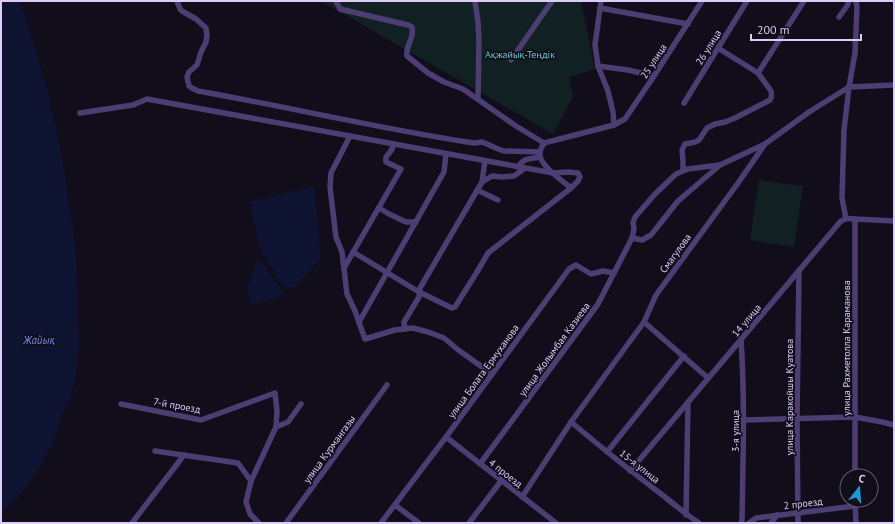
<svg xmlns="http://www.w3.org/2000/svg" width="895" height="524" viewBox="0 0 895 524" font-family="'PT Sans',sans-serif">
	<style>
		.green { fill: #112023 }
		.water { fill: #0e1332 }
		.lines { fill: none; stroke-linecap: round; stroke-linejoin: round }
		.minor { stroke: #4c3e73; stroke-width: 5.5 }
		.labels { text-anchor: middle; stroke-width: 3.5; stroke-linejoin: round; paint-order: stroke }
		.street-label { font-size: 10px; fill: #dccdf8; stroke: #120d1a }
		.park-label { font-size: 10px; fill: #64cdcb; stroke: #120d1a }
		.water-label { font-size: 11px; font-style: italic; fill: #6991ea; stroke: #120d1a }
	</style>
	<rect width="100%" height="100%" fill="#120d1a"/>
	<g class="green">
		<polygon points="321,1 581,1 595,69 569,77 573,97 553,134"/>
		<polygon points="759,180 803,186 794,247 750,240"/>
	</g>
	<g class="water">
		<polygon points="1,1 20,1 46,84 60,145 65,176 76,252 79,350 75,381 70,398 60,421 55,437 48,453 33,477 19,496 1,513"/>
		<polygon points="314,186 321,258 296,286 285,289 260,250 250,202"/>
		<polygon points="257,261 261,261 286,296 251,305 249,296 246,289"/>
	</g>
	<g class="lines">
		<g class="minor">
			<path d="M177,1L180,9L182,11L196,19L206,28L207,35L206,42L201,52L197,65L189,72L187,77L189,86L192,88L198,91C288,107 377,128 467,142L475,143L482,142L487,144L498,149L504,151L540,152"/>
			<path d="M336,1L340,9L408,25L412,27C415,39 405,45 407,56L428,73L444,82L463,89L516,126L544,143L614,125L625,119L654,76L702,1"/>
			<polyline points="475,1 478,22 479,41 478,99"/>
			<polyline points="601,1 595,45 598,66 608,91 613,112 614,125"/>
			<polyline points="600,8 688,24"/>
			<polyline points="839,17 847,6 849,1"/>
			<polyline points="511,60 552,1"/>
			<polyline points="598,66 628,70 654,76"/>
			<polyline points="758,73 804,1"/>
			<polyline points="684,103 747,1"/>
			<polyline points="80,113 133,105 147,99 553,173 568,172 578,173 580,177 578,181 571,188 488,253 477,272 455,307 452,308 419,292 353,252"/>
			<polyline points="350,136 331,173 330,187 336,237 342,252 347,294 355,311 365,339 395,330 413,328 428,332 444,338 457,349 492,374"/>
			<path d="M544,143C543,146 540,149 540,152C537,164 563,181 571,188"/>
			<path d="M518,167C525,157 530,159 540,157"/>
			<path d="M683,170V161L682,150L685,144L695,142L699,140L707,128L715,124L725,122L735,118L770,100C772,97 772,95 771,91L758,73L718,48"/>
			<polyline points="482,182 492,176 502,177 514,176 525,168"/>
			<polyline points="477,190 498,200"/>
			<polyline points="379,208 389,214 406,222 416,222"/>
			<polyline points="846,219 842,198 844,130 849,87 855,53 857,8 856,1"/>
			<polyline points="855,219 855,476"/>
			<polyline points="632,238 634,229 633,223 635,217 655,194 676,174 688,169 719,165"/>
			<path d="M344,268L401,169L386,162C385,157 387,156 390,152C392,150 393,147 393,144"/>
			<polyline points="359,322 444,172 446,154"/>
			<polyline points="644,322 708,378"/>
			<polyline points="405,329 404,322 419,297 420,288 482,182 485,161"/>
			<polyline points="121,404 201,420 275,393 277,411 276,427 251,481 246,502 250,514 259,523"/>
			<polyline points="744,420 855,417 882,422 894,425"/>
			<path d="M571,422C602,448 633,473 665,497C676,506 687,515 699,523"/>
			<polyline points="276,427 288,422 301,404"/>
			<polyline points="446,437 556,523"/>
			<polyline points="155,451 238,463 251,481"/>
			<polyline points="607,452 684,356"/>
			<polyline points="480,464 598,304 632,238 642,240 651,235 678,201 720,165 765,144"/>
			<path d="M630,471L840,222C845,218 849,218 855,219L894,221"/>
			<polyline points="522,497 571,422 644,322 656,295 738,183 765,144 809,112 849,87 894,85"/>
			<polyline points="855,500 856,523"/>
			<polyline points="395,505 419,523"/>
			<polyline points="686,515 688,402"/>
			<polyline points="132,523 184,455"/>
			<polyline points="286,523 387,385"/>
			<polyline points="381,523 446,437 569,269 576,265 591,274 603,271 614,273"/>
			<polyline points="469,523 501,481"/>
			<path d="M741,523L742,519C743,459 745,399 741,339"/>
			<polyline points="749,523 756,518 855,506"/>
			<polyline points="771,523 777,515"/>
			<polyline points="798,523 797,418 799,271"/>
		</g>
	</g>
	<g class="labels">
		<g class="street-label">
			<text transform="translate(708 47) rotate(-58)" y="4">26 улица</text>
			<text transform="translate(653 61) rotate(-57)" y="4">25 улица</text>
			<text transform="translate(675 253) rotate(-54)" y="4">Смагулова</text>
			<text transform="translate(746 320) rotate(-50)" y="4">14 улица</text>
			<text transform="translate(846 348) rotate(-90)" y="4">улица Рахметолла Караманова</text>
			<text transform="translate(554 349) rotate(-54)" y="4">улица Жолымбая Казиева</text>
			<text transform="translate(483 371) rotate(-54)" y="4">улица Болата Ермуханова</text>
			<text transform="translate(789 397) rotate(-90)" y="4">улица Каракойшы Куатова</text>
			<text transform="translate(177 405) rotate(10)" y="4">7-й проезд</text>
			<text transform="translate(735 431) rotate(-90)" y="4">3-я улица</text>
			<text transform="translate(329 449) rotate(-54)" y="4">улица Курмангазы</text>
			<text transform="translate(640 466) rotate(38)" y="4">15-я улица</text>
			<text transform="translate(506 473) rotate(38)" y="4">4 проезд</text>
			<text transform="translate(803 503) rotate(-7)" y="4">2 проезд</text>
		</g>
		<g class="park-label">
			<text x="520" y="58">Ақжайық-Теңдік</text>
		</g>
		<g class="water-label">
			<text x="39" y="344">Жайық</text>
		</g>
	</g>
	<rect width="895" height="524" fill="none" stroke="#dccdf8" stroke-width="4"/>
	<g transform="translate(859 488) rotate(17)"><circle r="19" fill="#120d1a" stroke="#635a73"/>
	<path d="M0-3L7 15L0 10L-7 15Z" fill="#1d98d4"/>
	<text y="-6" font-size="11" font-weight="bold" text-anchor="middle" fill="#dccdf8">С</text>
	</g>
	<path d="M751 34v6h110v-6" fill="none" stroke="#dccdf8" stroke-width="2"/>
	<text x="757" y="34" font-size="12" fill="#dccdf8" stroke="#120d1a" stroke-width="3" paint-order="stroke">200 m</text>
</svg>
